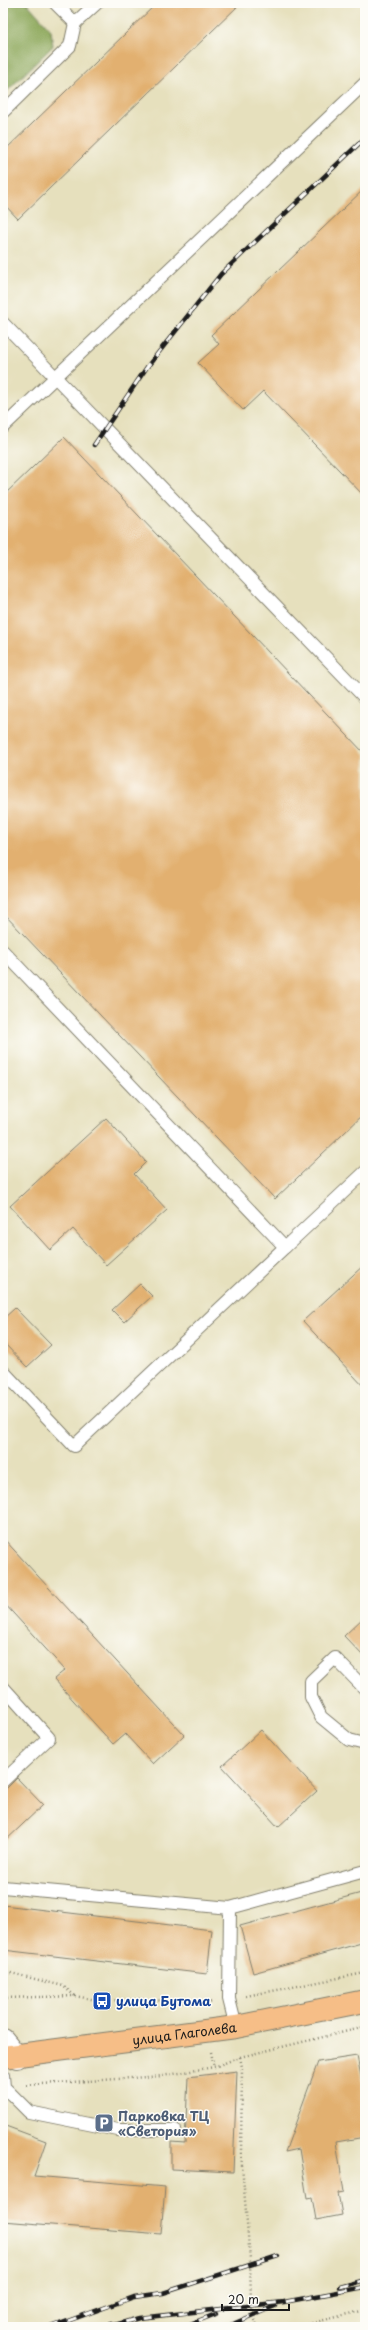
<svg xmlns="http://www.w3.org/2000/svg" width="368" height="2330" viewBox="0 0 368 2330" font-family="'Playpen Sans',sans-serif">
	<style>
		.forest { fill: #8ca75a; stroke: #54623b }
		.building { fill: #e2b06f }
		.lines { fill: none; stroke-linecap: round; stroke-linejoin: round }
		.service-casing { stroke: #817e6c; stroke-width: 14 }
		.tertiary-casing { stroke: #817e6c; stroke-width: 24 }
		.primary-casing { stroke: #817e6c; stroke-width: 24 }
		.path { stroke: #817e6c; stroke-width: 2.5; stroke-dasharray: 1 3; stroke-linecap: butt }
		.service { stroke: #fff; stroke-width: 12 }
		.tertiary { stroke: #fff; stroke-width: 22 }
		.primary { stroke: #f6be87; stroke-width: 22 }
		.rail-casing { stroke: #1c1c1c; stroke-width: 4.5 }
		.rail { stroke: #fdfcf7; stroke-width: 3; stroke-dasharray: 9; stroke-linecap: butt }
		.labels { text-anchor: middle; stroke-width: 3; stroke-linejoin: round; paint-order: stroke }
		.transit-label { font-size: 13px; font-weight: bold; fill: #164399; stroke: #fdfcf7; text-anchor: start }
		.street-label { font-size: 13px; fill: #1c1c1c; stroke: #fdfcf7 }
		.service-label { font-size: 13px; font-weight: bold; fill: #4e5e75; stroke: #fdfcf7; text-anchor: start }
	</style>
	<rect width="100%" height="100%" fill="#fdfcf7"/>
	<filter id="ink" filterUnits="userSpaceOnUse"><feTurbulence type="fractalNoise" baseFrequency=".025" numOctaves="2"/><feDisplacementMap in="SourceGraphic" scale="8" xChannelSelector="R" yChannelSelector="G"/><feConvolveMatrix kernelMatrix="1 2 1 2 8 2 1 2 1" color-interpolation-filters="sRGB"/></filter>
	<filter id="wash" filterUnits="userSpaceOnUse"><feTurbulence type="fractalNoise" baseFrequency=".012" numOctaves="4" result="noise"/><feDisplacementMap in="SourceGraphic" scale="16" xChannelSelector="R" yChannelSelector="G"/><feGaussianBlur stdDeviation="0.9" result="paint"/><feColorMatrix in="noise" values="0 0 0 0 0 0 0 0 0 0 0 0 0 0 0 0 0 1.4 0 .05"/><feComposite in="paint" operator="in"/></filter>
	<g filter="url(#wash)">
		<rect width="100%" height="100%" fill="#e6e0bd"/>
		<polygon class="forest" points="8,3 27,3 51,30 53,46 3,95 3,8"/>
		<g id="blocks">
			<g class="building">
				<polygon points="157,3 241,3 18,219 3,203 3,152"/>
				<polygon points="365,188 365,497 263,391 243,410 198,363 219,344 211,335"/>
				<polygon points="64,437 365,754 365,1113 275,1199 3,913 3,496"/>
				<polygon points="106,1118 146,1162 134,1174 167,1210 106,1265 73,1229 50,1250 10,1206"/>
				<polygon points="365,1264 365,1388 303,1321"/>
				<polygon points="140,1284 152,1296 124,1322 112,1310"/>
				<polygon points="15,1308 51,1345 27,1367 3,1342 3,1319"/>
				<polygon points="3,1538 184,1735 153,1764 125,1734 113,1744 54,1679 65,1670 3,1602"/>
				<polygon points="365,1616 365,1658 344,1636"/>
				<polygon points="261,1730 317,1791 278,1827 222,1766"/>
				<polygon points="17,1778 43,1805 3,1843 3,1792"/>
				<polygon points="365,1892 365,1942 253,1973 240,1926"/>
				<polygon points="3,1905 212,1930 207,1974 3,1950"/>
				<polygon points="357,2056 365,2097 365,2137 336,2142 344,2192 338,2193 342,2215 316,2220 312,2197 307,2198 299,2149 285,2152 318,2062"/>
				<polygon points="237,2071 233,2172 171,2169 171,2142 185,2143 188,2077"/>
				<polygon points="3,2125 46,2141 34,2176 165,2187 161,2234 3,2221"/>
			</g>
		</g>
	</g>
	<g filter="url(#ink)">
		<use href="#blocks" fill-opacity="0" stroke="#817e6c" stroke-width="1"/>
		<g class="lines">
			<defs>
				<g id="service">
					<polyline points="55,3 75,23"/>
					<polyline points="3,112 70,46 75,23 97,3"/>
					<polyline points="3,323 365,698"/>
					<polyline points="3,427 365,83"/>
					<polyline points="3,951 285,1247 74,1446 3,1371"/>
					<polyline points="285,1247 365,1172"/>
					<polyline points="3,1687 49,1738 3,1781"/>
					<polyline points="365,1689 335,1658 311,1681 311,1697 321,1717 349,1740 365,1744"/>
					<polyline points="3,1887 230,1908 365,1871"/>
					<polyline points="230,1908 229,1999 236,2027"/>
					<polyline points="3,2075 4,2087 29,2112 118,2130 175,2130"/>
				</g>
				<polyline id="tertiary" points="3,2040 17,2057"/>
				<g id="primary">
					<path id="s1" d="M3,2057L236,2027L365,2001"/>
				</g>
			</defs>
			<use href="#service" class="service-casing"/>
			<use href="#tertiary" class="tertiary-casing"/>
			<use href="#primary" class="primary-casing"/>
			<g class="path">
				<polyline points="3,1971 63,1986 75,1996"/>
				<polyline points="246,1996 365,1973"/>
				<polyline points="3,1998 75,1996 102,2001 139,1999 202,2004 213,2002"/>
				<polyline points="211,2052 214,2067"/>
				<polyline points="240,2057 242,2067 241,2153 250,2259 251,2305 257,2327"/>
				<polyline points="27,2085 162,2076 214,2067 240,2057 365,2027"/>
				<polyline points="296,2327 365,2310"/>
			</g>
			<use href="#service" class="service"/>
			<use href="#tertiary" class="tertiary"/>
			<use href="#primary" class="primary"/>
			<defs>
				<g id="rail">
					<polyline points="94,445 147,367 221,274 365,138"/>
					<polyline points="340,2287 365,2280"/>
					<polyline points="51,2327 134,2297 163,2293 278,2256"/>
					<polyline points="98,2327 112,2324"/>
					<polyline points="108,2327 139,2318 284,2302 365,2287"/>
					<polyline points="182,2327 216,2314"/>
					<polyline points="226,2327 275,2306"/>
				</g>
			</defs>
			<use href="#rail" class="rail-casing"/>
			<use href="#rail" class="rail"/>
		</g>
	</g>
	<defs>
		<symbol id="bus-square" viewBox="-11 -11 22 22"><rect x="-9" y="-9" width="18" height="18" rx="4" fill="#1a4fb4" stroke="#fdfcf7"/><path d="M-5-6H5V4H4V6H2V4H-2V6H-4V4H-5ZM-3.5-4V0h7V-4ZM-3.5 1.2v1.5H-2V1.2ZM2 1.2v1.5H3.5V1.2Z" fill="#fff"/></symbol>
		<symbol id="parking-square" viewBox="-11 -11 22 22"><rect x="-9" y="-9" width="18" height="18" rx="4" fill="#5c6f8a" stroke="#fdfcf7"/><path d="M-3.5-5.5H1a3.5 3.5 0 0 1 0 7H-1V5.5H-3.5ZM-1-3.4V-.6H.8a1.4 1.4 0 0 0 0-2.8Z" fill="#fff"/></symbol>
	</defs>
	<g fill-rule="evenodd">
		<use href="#bus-square" x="91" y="1990" width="22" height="22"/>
		<use href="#parking-square" x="93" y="2112" width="22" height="22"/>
	</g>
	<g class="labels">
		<g class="transit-label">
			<text x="116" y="2006">улица Бутома</text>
		</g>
		<g class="street-label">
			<text dy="5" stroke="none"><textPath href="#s1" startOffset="183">улица Глаголева</textPath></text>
		</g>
		<g class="service-label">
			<text x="118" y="2121">Парковка ТЦ<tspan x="118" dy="15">«Светория»</tspan></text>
		</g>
	</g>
	<rect width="368" height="2330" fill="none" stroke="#fdfcf7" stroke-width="16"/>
	<path d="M222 2304v6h67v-6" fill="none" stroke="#1c1c1c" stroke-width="2"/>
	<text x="228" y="2304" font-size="12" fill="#1c1c1c" stroke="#fdfcf7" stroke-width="3" paint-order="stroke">20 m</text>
</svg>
